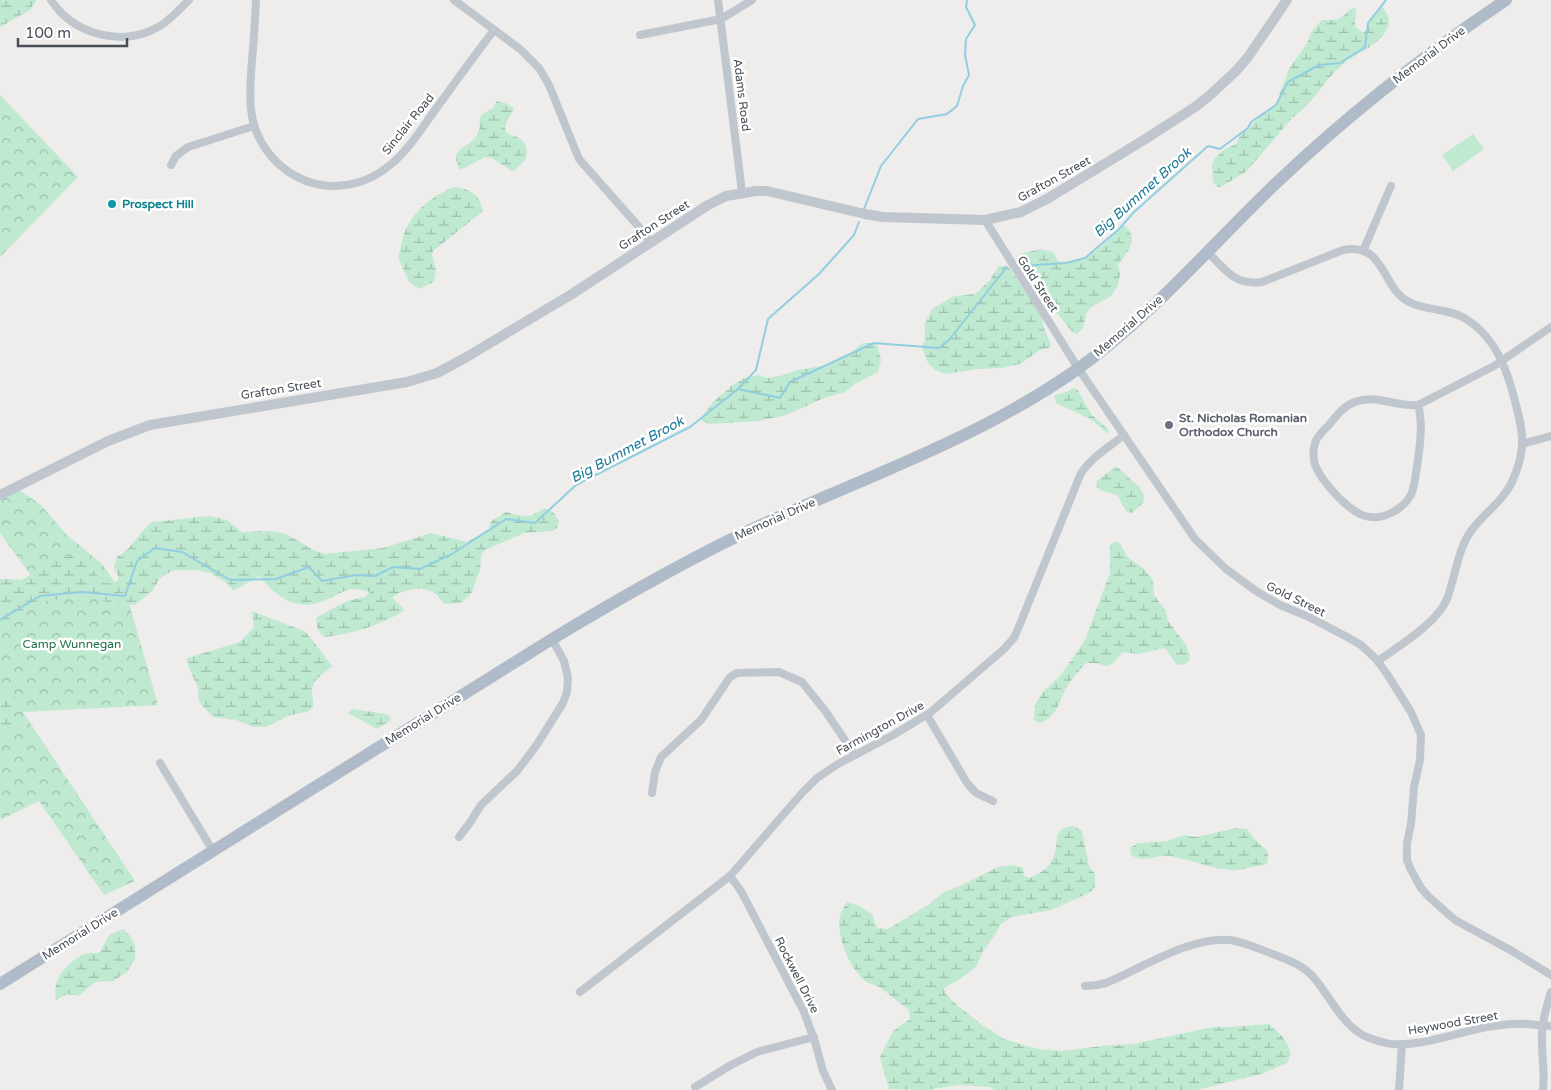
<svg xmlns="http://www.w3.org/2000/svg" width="1551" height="1090" viewBox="0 0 1551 1090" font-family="'Varela Round',sans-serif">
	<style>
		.forest { fill: url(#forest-crowns) }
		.wetland { fill: url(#wetland-marsh) }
		.pitch { fill: #bfe9d0 }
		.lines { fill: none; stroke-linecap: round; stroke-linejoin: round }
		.stream { stroke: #91cee1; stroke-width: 2 }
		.minor { stroke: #bfc6cd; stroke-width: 8 }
		.tertiary { stroke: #bfc6cd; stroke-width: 10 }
		.primary { stroke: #afbbc8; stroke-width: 12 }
		.culture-dot { fill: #0f9aa8; stroke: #fff; stroke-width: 2 }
		.worship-dot { fill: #6b7280; stroke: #fff; stroke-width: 2 }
		.labels { text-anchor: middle; stroke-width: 5; stroke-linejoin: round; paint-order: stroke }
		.street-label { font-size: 12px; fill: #474f57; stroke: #fff }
		.culture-label { font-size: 12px; font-weight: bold; fill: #0d838f; stroke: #fff; text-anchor: start }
		.worship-label { font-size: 12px; font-weight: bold; fill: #5b616d; stroke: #fff; text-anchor: start }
		.park-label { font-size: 12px; fill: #21704a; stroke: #fff }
		.water-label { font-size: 14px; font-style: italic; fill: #1c7995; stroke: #fff }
	</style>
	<defs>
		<pattern id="forest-crowns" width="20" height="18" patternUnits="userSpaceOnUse" patternTransform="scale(1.25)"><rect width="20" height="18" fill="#bfe9d0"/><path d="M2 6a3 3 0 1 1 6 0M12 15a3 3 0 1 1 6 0" fill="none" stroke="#9dbfac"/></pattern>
		<pattern id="wetland-marsh" width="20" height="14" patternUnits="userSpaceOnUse" patternTransform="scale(1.25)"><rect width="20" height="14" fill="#bfe9d0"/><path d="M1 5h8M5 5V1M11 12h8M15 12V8" fill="none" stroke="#9dbfac"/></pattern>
	</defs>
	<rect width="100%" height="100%" fill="#efecec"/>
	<g class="forest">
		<polygon points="0,95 78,177 0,257"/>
		<polygon points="9,488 22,492 40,504 66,534 102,564 129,603 158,705 23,712 135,881 104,895 39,801 0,820 0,594 40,588 0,533 0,491"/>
	</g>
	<g class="wetland">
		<polygon points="0,0 36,0 36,1 30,10 0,27"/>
		<path d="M1382,6C1387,13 1391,19 1388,27C1380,46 1357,52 1343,64C1324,80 1313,104 1292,118L1247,171L1221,187H1217L1213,182L1212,165L1215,158L1225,149L1236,144L1241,133L1249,129L1259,116L1276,104L1289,69L1307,43L1312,31L1322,20C1328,20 1337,21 1342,17C1348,12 1348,9 1356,8L1355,26L1363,33L1367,28L1373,15Z"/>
		<path d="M497,101L505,103L514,108C511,118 500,124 508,134C523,138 529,143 526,159L516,169L512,171L492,158L485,157L460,170L456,160V155C461,146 472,144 477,135C481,129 479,122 481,115L493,108Z"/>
		<path d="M454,187C471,189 479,194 483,211L433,251L432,255L436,270L434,282L419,289L409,282L398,257C401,249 401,241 404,234C413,211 432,196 454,187Z"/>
		<path d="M1123,224C1140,238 1129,251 1118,264L1120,274L1118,285L1111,296L1090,308L1086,314L1083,328L1077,334L1073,333L1016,262L1020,254L1041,249L1053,252L1059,262C1094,261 1100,247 1123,224Z"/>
		<polygon points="999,266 1008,266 1042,316 1043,326 1051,345 1049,348 1040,350 1020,364 1001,368 978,369 945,374 934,369 928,363 922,347 925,340 925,323 932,309 954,296 975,294 989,281"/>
		<polygon points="863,343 877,343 881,360 878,372 855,384 845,392 824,398 786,415 758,421 709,424 700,420 712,403 730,387 742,379 758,375 768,378 780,376 798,370 828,365 844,355 849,354"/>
		<polygon points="1073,388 1077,389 1092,415 1107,428 1109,431 1108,434 1092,420 1056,403 1054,395 1067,392"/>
		<polygon points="1116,466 1139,487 1144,495 1143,503 1132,513 1127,512 1117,495 1100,490 1096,486 1097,481"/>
		<path d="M544,508L553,512L559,521L557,528L552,531L524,533L485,550L481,555L480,570L471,594L461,603L444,604C441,600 437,594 433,592C419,585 404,590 392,597L403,608L404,611C380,625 352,634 325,637C318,633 315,624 317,617L347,601L365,597L370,592C365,591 360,589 355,589C347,588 337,595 330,598C299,614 279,599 259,576L233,591L227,583L211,573L195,570H173L160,578L152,591L135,605L117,606L107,602L84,596L45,601L34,608L30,606C23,616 10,617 0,623V579L21,580L32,574L39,566C53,566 50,562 61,558C79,552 94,571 104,583C111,584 116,584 119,578L114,568L117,557C132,549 139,532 152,522L209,516L227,520L242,532C255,532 269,530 282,533C292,536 301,543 310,548C315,551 320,552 325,554L383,548L431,533L467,542L489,529L491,521L506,512C525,517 527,520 544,508Z"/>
		<path d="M1115,542L1120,543L1128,558L1143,568L1153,580L1154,595L1165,610L1168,621L1186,645L1190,655L1189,661L1185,664L1177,665L1165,648L1138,654L1123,652L1112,664L1107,666L1095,663H1086C1080,670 1073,677 1068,685C1058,701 1060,714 1040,723L1034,720L1035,705L1043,692L1061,675L1085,640L1110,573V545Z"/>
		<path d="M252,611L304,631L310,637L332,666C324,674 312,679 312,692C312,697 314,702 313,708L306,712L290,715L266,727H253L236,720L213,717L199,702L198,688L187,663V658L240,642L254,627Z"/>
		<polygon points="6,689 11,691 15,696 11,710 16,724 5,732 0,733 0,692"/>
		<polygon points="352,709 386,714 391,718 390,721 377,729 348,713"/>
		<path d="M1073,826L1082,831L1089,866L1095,874V886L1091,892L1051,910L1012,917L1001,924L996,933L983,951L976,967L960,979L944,988L945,993L958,1006L982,1025L1004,1039L1037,1049L1061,1051L1112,1045L1134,1044L1213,1027H1231L1269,1024C1280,1033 1287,1040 1291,1054L1287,1063L1261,1074L1196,1090H995L989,1087L959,1085L927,1090L889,1089L880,1057L893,1031L910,1019L909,1010C899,1003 890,995 881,988C876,985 868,984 864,980C849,966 836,936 840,916C841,911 845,906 847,902L857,905L872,914L877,928L888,929L928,905L944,892L962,885L998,867L1013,865L1023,868L1024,876L1030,878C1050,870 1057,857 1057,835L1063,828Z"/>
		<path d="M1237,828L1247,829L1256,841L1268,851V862C1263,867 1260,865 1254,867C1246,868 1239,871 1231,870C1210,869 1190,859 1169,856C1156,854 1146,864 1131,855L1130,848L1138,843L1167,841L1184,835L1196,837Z"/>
		<path d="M123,929L130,936L135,946V958L127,972L113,981L95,982L79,996L67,994L56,1000C52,979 66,963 84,954C89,952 94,954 100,952L109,935Z"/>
	</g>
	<polygon class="pitch" points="1473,134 1484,149 1453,171 1442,155"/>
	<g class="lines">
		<g class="stream">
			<polyline points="864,209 881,166 918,119 947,114 957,106 963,86 969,75 965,55 966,39 975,25 966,7 967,0"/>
			<polyline points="1022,266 1066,263 1085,258 1119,229 1134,212 1208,146 1220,149 1248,128 1251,122 1276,105 1288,82 1319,65 1340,63 1365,47 1368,23 1386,0"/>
			<polyline points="738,389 756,370 768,319 819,274 854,235 859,222"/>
			<polyline points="0,620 40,596 82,592 125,596 137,561 155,548 182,552 230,580 276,579 309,567 322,581 356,575 375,576 393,567 420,569 452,554 506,519 535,523 576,485 690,427 738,389 780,398 790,382 874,343 939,348 949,340 1006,268"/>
		</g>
		<g class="minor">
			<path d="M51,0C74,35 123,48 160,26C171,19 180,9 189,0"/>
			<path d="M256,0C255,20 254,40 252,60C251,76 249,93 251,109C255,146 281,175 316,184C343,190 370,182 390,165C410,149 423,126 438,106C456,81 475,55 494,30"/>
			<polyline points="454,0 520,49 539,68 549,85 579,159 639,227 651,243"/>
			<polyline points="718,0 742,192"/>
			<polyline points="640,35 721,19 752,0"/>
			<polyline points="171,165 176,156 188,147 254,126"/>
			<polyline points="985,220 1078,368 1195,539 1226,569 1256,591 1280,605 1309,617 1347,637 1361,645 1376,659 1387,674 1411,712 1421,735 1420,760 1414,787 1411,824 1407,843 1407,860 1410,868 1421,888 1429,897 1455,920 1512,951 1551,975"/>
			<path d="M1207,251C1224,269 1235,286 1262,282L1343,250C1386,242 1381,288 1409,302C1427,311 1449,308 1466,319C1498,339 1509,375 1517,409C1520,421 1523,433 1522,446C1521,458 1517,471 1512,482C1502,503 1481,515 1469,534C1457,553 1455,578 1447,599C1437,623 1399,646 1378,661"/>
			<polyline points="1363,251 1391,186"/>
			<path d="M1418,405C1424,424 1419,453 1416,473C1415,480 1414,488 1411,495C1402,510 1382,521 1365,516C1348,511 1322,482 1315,465C1313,458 1313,450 1315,443C1317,436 1324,430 1329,425C1337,415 1345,404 1358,401C1377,395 1398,407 1418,405L1494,366L1551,327"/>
			<polyline points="1522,444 1551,436"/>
			<polyline points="927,715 967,783 976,793 993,801"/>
			<polyline points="160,763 213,851"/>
			<polyline points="652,793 655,772 661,757 701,720 730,677 737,673 779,672 802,682 826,712 855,755"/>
			<polyline points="459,837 469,824 481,805 517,771 536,746 563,703 567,692 568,678 564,661 552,639"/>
			<polyline points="730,876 741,891 804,1012 815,1042 823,1071 832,1090"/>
			<path d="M1085,986L1097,985L1106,983C1142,968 1191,936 1230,940C1244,942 1257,948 1270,953C1286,959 1304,965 1315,979C1330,997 1341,1022 1361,1034C1367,1038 1375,1040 1382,1042C1410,1051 1458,1032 1487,1027C1500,1025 1515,1023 1528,1024C1536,1025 1543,1026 1551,1026"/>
			<path d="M580,992L730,876L802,793L817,778L838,764L895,734L931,712L1004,649L1014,638L1020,624L1081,473C1092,457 1109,447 1124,435"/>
			<polyline points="695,1087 731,1065 757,1052 814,1037"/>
			<polyline points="1399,1090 1402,1044"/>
			<path d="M1543,1090C1545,1074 1542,1059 1542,1043C1541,1025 1546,1008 1551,992"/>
		</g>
		<polyline class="tertiary" points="0,495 108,441 150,425 407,382 437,373 465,358 572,294 708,205 726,196 756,191 767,191 865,214 883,217 985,220 1021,212 1047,199 1147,138 1195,107 1209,96 1236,71 1248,57 1287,0"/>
		<path class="primary" d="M0,984L552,639C620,598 689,558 761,525C868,476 982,437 1079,368C1150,317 1208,249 1270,189C1343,119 1422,56 1506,0"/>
	</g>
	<circle class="culture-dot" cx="112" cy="204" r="5"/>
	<circle class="worship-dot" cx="1169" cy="425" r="5"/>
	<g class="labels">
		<g class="street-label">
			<text transform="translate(1429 55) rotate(-37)" y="4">Memorial Drive</text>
			<text transform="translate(742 95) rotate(83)" y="4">Adams Road</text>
			<text transform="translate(408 124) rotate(-51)" y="4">Sinclair Road</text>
			<text transform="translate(1054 179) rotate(-29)" y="4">Grafton Street</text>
			<text transform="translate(654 225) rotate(-33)" y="4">Grafton Street</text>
			<text transform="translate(1038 284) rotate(57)" y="4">Gold Street</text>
			<text transform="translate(1128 326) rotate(-41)" y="4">Memorial Drive</text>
			<text transform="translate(281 389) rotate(-9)" y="4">Grafton Street</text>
			<text transform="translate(775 519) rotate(-24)" y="4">Memorial Drive</text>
			<text transform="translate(1296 599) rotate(26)" y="4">Gold Street</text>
			<text transform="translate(423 719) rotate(-32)" y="4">Memorial Drive</text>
			<text transform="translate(880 728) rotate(-29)" y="4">Farmington Drive</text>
			<text transform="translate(80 934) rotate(-32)" y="4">Memorial Drive</text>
			<text transform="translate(797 975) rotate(63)" y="4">Rockwell Drive</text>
			<text transform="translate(1453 1023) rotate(-10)" y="4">Heywood Street</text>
		</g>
		<g class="culture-label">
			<text x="122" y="208">Prospect Hill</text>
		</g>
		<g class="worship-label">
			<text x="1179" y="422">St. Nicholas Romanian<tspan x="1179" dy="14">Orthodox Church</tspan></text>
		</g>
		<g class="park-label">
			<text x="72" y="648">Camp Wunnegan</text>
		</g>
		<g class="water-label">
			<text transform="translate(1142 192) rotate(-42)" y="5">Big Bummet Brook</text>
			<text transform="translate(627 449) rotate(-28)" y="5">Big Bummet Brook</text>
		</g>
	</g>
	<path d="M18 38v8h109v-8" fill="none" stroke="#474f57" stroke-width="2.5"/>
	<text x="25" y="38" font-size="15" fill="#474f57" stroke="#ffffff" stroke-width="4" paint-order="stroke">100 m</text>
</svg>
